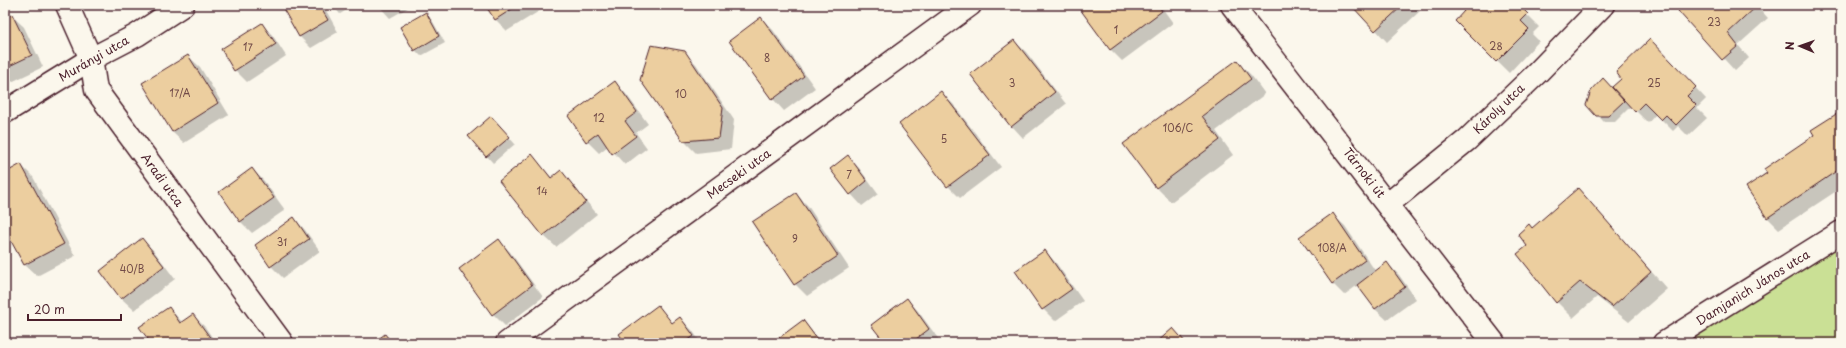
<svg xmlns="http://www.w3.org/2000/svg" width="1846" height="348" viewBox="0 0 1846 348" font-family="'Playpen Sans',sans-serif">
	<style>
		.green { fill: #cae095; stroke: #8a8060 }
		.shadow { fill: #0003 }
		.building { fill: #ecce9f; stroke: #4a1f2b }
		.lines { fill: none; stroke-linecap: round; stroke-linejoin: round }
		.minor-casing { stroke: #4a1f2b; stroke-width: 25 }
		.minor { stroke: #fbf7ec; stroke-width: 22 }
		.labels { text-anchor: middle; stroke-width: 4; stroke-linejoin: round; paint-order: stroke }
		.number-label { font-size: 10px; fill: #724b48 }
		.street-label { font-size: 12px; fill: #4a1f2b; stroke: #fbf7ec }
	</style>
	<rect width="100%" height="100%" fill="#fbf7ec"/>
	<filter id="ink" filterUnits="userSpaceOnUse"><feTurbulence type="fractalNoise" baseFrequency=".025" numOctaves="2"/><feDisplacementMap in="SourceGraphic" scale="8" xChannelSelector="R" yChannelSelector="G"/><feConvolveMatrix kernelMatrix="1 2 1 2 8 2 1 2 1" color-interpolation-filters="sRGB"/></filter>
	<g filter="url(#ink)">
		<polygon class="green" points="1841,239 1841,343 1675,343"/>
		<g class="shadow">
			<polygon points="282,5 323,5 338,32 311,48 299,36"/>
			<polygon points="332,5 355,5 340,14"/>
			<polygon points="378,5 413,5 390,18"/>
			<polygon points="487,5 538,5 541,10 507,31 495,19"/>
			<polygon points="1078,5 1160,5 1173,23 1122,61 1110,49"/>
			<polygon points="1353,5 1414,5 1420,11 1387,42"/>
			<polygon points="1460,5 1517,5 1539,27 1532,34 1539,41 1509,73 1456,21 1466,11"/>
			<polygon points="1686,5 1756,5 1768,18 1738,45 1749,58 1735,71 1680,11"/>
			<polygon points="425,14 432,20 445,43 421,56 415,50"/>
			<polygon points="12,16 24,27 43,67 5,85 5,19"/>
			<polygon points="761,18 773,30 815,88 784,111 773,99"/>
			<polygon points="262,24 273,36 286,56 247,82 235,70"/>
			<polygon points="1014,41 1026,52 1066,104 1023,138 1012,126"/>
			<polygon points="684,52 696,64 734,120 731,149 696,153 684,141"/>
			<polygon points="1662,52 1706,99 1697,108 1707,118 1688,136 1678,126 1673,131 1656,114 1648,123 1631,106 1615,122 1604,122 1588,105"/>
			<polygon points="188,56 200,67 229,115 184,143 172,132"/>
			<polygon points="1236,61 1251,75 1265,94 1216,131 1233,155 1171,202 1156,187"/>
			<polygon points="615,83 626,94 648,124 636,133 647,148 625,165 608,146 599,153 587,141 569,116"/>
			<polygon points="941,93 953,104 1001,167 960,198 948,186 900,124"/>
			<polygon points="1841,112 1841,188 1779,229 1768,218 1747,187 1816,135"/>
			<polygon points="498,124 515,144 493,163 469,136"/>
			<polygon points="532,156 552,178 561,171 597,214 556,247 544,236 500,181"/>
			<polygon points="847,156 859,168 878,194 862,206 851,194"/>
			<polygon points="21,165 33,177 75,256 37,276 25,265 5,228 5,174"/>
			<polygon points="252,169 264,181 285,210 252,233 241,222 220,192"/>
			<polygon points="1578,190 1667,289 1629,322 1597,297 1573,318 1557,302 1518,255 1529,246 1532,229"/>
			<polygon points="796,194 808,206 849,268 807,296 795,284 754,222"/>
			<polygon points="1333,215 1345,226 1376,272 1387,263 1399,275 1416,299 1387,320 1375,309 1358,285 1344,295 1332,283"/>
			<polygon points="294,218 305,230 320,251 283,278 271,266 256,246"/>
			<polygon points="142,239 154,251 175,279 134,310 122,299 101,271"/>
			<polygon points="499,240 510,252 543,297 505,326 493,314 460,269"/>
			<polygon points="1045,251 1056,263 1083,301 1055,321 1043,309 1016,271"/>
			<polygon points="907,299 918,311 940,341 937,343 886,343"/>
			<polygon points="658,307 673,324 680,318 692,330 701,343 627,343"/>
			<polygon points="169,308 183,323 193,315 205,327 216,343 152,343"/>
			<polygon points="803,321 822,343 773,343"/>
		</g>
		<g class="building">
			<polygon points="281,5 319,5 328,20 299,37"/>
			<polygon points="485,5 518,5 495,20"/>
			<polygon points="1077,5 1158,5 1162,11 1110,50"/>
			<polygon points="1351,5 1403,5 1375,31"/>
			<polygon points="1458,5 1519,5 1528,14 1521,21 1529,29 1496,62 1455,21 1464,11"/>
			<polygon points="1685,5 1756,5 1757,6 1728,33 1738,46 1722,60 1678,11"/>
			<polygon points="426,12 439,36 414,51 400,27"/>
			<polygon points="12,14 32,55 5,68 5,18"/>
			<polygon points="761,17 804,76 772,100 729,41"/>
			<polygon points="262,23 276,44 234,71 221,49"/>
			<polygon points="1650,39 1696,87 1687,96 1696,105 1676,125 1666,115 1661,120 1644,103 1635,112 1612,87 1621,79 1616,72"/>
			<polygon points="1014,40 1055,92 1011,127 970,74"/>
			<polygon points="651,45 685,51 723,108 719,138 683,141 640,80"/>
			<polygon points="188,55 218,103 172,132 142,83"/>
			<polygon points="1237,60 1251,79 1202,116 1220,140 1156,188 1123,144"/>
			<polygon points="1603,78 1624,101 1608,116 1596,116 1586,105 1591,91"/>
			<polygon points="615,81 637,112 625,121 636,136 612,154 598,133 586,142 568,116"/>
			<polygon points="941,91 990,155 947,187 899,124"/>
			<polygon points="1841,111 1841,168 1767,218 1746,187 1767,173 1764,169 1814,135 1811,130"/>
			<polygon points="491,116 510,137 486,157 468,136"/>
			<polygon points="532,154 551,178 561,170 586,202 543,236 499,181"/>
			<polygon points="848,155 867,181 850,195 830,169"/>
			<polygon points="21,164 64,244 24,265 5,230 5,173"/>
			<polygon points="252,168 274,198 240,222 219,192"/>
			<polygon points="1578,188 1651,272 1612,307 1580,282 1556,303 1517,254 1527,246 1518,234 1529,224 1532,228"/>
			<polygon points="796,193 838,256 794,285 752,222"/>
			<polygon points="1333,213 1365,260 1332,284 1299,237"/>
			<polygon points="294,217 309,239 270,267 255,245"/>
			<polygon points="142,238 164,266 121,299 100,271"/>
			<polygon points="499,239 532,285 492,315 459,269"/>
			<polygon points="1045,250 1072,289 1042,310 1015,271"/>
			<polygon points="1387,262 1405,287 1375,309 1357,285"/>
			<polygon points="907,298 929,329 911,343 885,343 871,325"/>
			<polygon points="658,305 672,323 680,317 694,336 687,341 689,343 625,343 619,334"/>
			<polygon points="169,307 180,323 193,314 214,343 151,343 139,327"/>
			<polygon points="803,320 820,343 772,343"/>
			<polygon points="1173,328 1186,343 1156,343"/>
			<polygon points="385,334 392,343 373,343"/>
		</g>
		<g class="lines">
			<defs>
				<g id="minor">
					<polyline points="67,5 91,59 96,90 282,343"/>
					<polyline points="1232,5 1494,343"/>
					<polyline points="5,112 91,59 137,35 183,5"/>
					<polyline points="1388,204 1467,140 1537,73 1603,5"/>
					<polyline points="507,343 970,5"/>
					<polyline points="1664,343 1841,232"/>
				</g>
			</defs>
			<use href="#minor" class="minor-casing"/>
			<use href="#minor" class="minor"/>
		</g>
	</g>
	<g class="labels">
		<g class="number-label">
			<text x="1714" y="26">23</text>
			<text x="1116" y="34">1</text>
			<text x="1496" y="50">28</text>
			<text x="248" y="51">17</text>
			<text x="767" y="62">8</text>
			<text x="1012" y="87">3</text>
			<text x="1654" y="87">25</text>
			<text x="180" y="97">17/A</text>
			<text x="681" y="98">10</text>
			<text x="599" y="122">12</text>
			<text x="1178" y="132">106/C</text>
			<text x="944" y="143">5</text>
			<text x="849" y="179">7</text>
			<text x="542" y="195">14</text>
			<text x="795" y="243">9</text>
			<text x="282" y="246">31</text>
			<text x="1332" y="252">108/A</text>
			<text x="132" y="273">40/B</text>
		</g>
		<g class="street-label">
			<text transform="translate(94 59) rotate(-30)" y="4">Murányi utca</text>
			<text transform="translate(1499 109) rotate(-44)" y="4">Károly utca</text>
			<text transform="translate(1364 173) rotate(52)" y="4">Tárnoki út</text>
			<text transform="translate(739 174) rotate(-36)" y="4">Mecseki utca</text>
			<text transform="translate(162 180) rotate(54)" y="4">Aradi utca</text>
			<text transform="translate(1753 288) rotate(-32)" y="4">Damjanich János utca</text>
		</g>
	</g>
	<rect width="1846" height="348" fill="none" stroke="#fbf7ec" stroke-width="20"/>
	<rect x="10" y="10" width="1826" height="328" fill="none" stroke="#4a1f2b" stroke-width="1.5" filter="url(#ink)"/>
	<g transform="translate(1800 46) rotate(272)" stroke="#fbf7ec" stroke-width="3" paint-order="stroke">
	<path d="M0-3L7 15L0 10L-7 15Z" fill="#4a1f2b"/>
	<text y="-6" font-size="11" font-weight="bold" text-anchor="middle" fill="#4a1f2b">N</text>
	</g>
	<path d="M28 314v6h93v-6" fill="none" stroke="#4a1f2b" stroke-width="2"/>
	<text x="34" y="314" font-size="12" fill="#4a1f2b" stroke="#fbf7ec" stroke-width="3" paint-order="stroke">20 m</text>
</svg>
